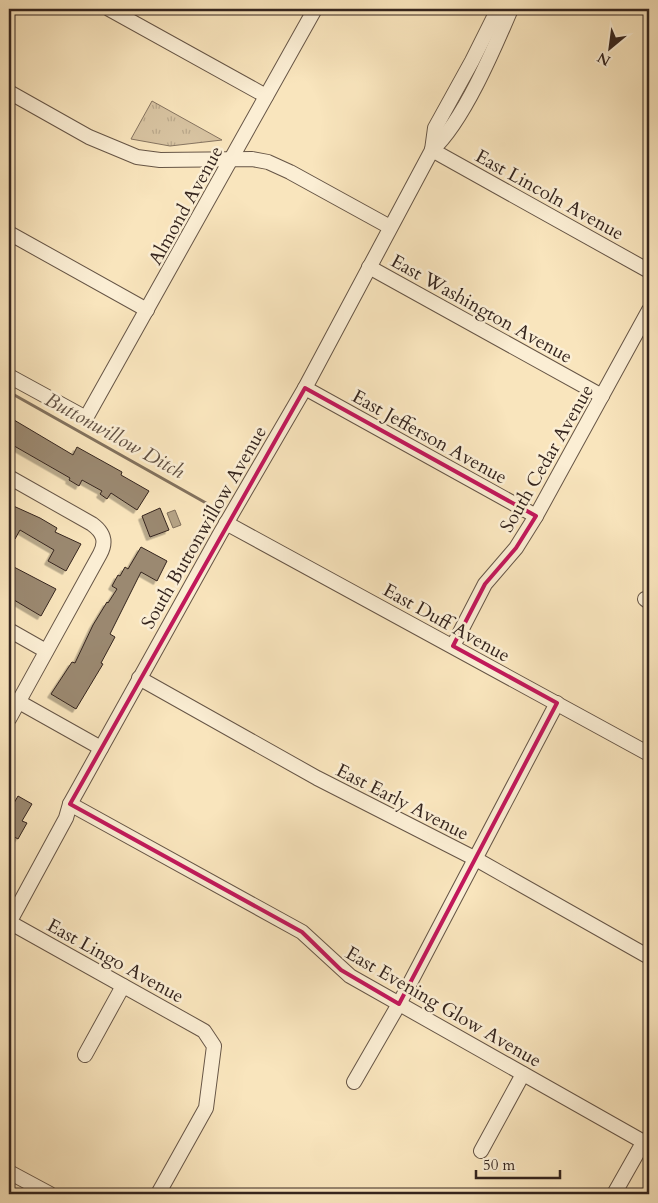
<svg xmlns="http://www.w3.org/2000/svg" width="658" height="1203" viewBox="0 0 658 1203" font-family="Cardo,serif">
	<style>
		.grass { fill: url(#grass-tufts); stroke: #867460 }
		.water { fill: #b6a487; stroke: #82715d }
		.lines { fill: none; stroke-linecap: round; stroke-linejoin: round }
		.stream { stroke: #82715d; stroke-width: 3 }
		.building { fill: #9b8971; stroke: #35251e; filter: url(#shadow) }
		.minor-casing { stroke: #665546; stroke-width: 16 }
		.minor { stroke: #fbeed4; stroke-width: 14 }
		.marked { fill: none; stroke: #c2185b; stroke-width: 4; stroke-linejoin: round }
		.labels { text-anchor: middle; stroke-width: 5; stroke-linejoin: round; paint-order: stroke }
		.street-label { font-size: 19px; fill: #35251e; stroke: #fbeed4 }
		.water-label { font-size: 20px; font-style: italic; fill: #625143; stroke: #fbeed4 }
	</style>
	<defs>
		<pattern id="grass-tufts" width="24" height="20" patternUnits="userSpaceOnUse" patternTransform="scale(1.25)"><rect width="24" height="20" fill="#d8c4a2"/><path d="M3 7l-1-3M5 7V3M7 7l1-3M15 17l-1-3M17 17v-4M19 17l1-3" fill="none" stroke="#baa88b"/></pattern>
		<filter id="shadow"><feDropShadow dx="-3.5" dy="3.5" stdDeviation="0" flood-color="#0004"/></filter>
	</defs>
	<rect width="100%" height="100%" fill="#f9e5bd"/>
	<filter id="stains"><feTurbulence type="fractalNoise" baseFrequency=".004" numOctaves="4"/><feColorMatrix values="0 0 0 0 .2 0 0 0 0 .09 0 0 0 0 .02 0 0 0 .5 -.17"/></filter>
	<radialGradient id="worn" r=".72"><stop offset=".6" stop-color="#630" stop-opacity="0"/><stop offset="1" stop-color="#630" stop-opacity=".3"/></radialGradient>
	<polygon class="grass" points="152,101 222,140 170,146 131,139"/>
	<polygon class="water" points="175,510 181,525 173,528 167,513"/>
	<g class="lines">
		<polyline class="stream" points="9,392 206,503"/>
	</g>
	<g class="building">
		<polygon points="9,417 73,455 77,447 122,472 121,475 149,491 137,510 111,493 107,499 100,494 102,491 82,480 79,486 69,480 70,478 9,443"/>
		<polygon points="9,504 40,518 57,528 55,532 81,544 66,571 48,561 54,550 20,530 15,539 9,535"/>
		<polygon points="160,508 169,530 150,537 142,516"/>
		<polygon points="141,547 167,561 157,581 141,572 110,634 115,637 101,663 103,664 76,709 51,694 72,662 75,663 93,625 107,602 108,603 117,589 112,586 118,575 120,576 125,567 128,569"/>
		<polygon points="12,566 56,589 41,616 9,597 9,572"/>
		<polygon points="18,796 32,804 22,821 27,823 18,839 9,834 9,812"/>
	</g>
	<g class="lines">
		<defs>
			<g id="minor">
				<polyline points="109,9 266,96"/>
				<polyline points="9,92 89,137 137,157 160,160 252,159 268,162 290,172 390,227"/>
				<polyline points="432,150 649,271"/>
				<polyline points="432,150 435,128 472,61 498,9"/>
				<polyline points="9,233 147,310"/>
				<polyline points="369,267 602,396"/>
				<polyline points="9,376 86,418 315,9"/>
				<polyline points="305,388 536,516"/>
				<path d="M9,477L92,524C103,532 107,541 100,554L9,719"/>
				<polyline points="226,523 649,754"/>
				<polyline points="645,599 649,602"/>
				<polyline points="9,630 46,651"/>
				<polyline points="453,646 485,584 516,548 536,516 649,310"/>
				<polyline points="139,678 317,778 474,858 649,957"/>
				<polyline points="19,702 101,748"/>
				<polyline points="70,804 302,932 350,976 649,1145"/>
				<polyline points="9,922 204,1031 214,1046 206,1108 158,1194"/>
				<path d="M9,923L66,818L70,804L220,534L305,388L432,150C463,122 494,49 511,9"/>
				<polyline points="85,1055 123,986"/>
				<polyline points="354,1082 399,1004 557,703"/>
				<polyline points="481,1151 523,1074"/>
				<polyline points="9,1172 50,1194"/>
				<polyline points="614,1194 644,1141"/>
			</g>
		</defs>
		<use href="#minor" class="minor-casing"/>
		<use href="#minor" class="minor"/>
	</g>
	<path class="marked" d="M305,388L536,516L516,548L485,584L453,646L557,703L399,1004L341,970L302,932L70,804Z"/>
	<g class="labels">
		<g class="street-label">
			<text transform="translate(550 194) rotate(29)" y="7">East Lincoln Avenue</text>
			<text transform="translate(185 205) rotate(-61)" y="7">Almond Avenue</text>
			<text transform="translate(482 308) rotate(29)" y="7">East Washington Avenue</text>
			<text transform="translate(430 436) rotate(29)" y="7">East Jefferson Avenue</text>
			<text transform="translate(546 458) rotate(-60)" y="7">South Cedar Avenue</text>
			<text transform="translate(203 527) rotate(-60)" y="7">South Buttonwillow Avenue</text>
			<text transform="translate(447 622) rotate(29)" y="7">East Duff Avenue</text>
			<text transform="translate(403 801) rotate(27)" y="7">East Early Avenue</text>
			<text transform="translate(116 960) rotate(29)" y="7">East Lingo Avenue</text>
			<text transform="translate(444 1006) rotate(30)" y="7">East Evening Glow Avenue</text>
		</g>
		<g class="water-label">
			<text transform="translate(115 435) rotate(29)" y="7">Buttonwillow Ditch</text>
		</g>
	</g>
	<rect width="658" height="1203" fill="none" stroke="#f9e5bd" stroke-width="30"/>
	<rect x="10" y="10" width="638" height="1183" fill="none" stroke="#35251e" stroke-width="2.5"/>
	<rect x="15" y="15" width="628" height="1173" fill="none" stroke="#35251e"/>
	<g transform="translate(610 48) rotate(209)" stroke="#fbeed4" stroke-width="4" paint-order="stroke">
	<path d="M0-4L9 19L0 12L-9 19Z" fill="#35251e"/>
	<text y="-8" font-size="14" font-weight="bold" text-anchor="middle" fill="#35251e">N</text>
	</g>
	<path d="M476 1170v8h84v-8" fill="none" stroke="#35251e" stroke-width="2.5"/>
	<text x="483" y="1170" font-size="15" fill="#35251e" stroke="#fbeed4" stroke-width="4" paint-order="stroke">50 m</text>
	<rect width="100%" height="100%" filter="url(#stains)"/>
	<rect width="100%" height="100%" fill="url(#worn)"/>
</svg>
